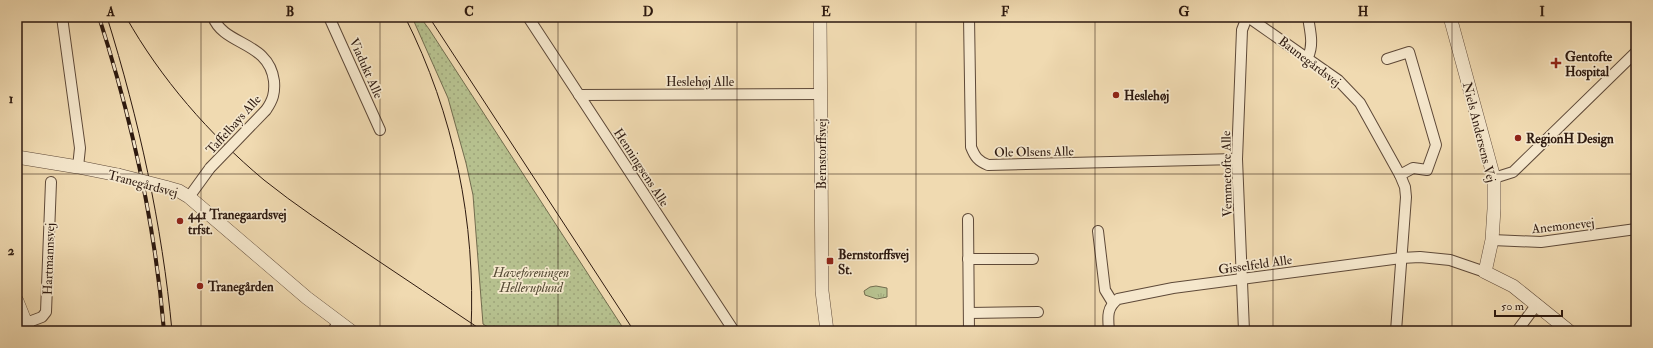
<svg xmlns="http://www.w3.org/2000/svg" width="1653" height="348" viewBox="0 0 1653 348" font-family="'IM FELL Double Pica',serif">
	<style>
		.grass { fill: url(#grass-tufts); stroke: #726c4e }
		.garden { fill: url(#garden-dots); stroke: #726c4e }
		.lines { fill: none; stroke-linecap: round; stroke-linejoin: round }
		.minor-casing { stroke: #5e4938; stroke-width: 12 }
		.tertiary-casing { stroke: #5e4938; stroke-width: 14 }
		.minor { stroke: #f5e7cc; stroke-width: 10 }
		.tertiary { stroke: #f5e7cc; stroke-width: 13 }
		.tram { stroke: #2d190f; stroke-width: 1 }
		.rail-casing { stroke: #2d190f; stroke-width: 4 }
		.rail { stroke: #f5e7cc; stroke-width: 2.5; stroke-dasharray: 8; stroke-linecap: butt }
		.minor-bridge-casing { stroke: #5e4938; stroke-width: 12; stroke-linecap: butt }
		.tertiary-bridge-casing { stroke: #5e4938; stroke-width: 14; stroke-linecap: butt }
		.minor-bridge { stroke: #f5e7cc; stroke-width: 10 }
		.tertiary-bridge { stroke: #f5e7cc; stroke-width: 13 }
		.grid { fill: none; stroke: #2d190f; stroke-width: 1; stroke-opacity: 0.55 }
		.poi-dot { fill: #8f2418; stroke: #f5e7cc; stroke-width: 1.5 }
		.labels { text-anchor: middle; stroke-width: 3.5; stroke-linejoin: round; paint-order: stroke }
		.poi-label { font-size: 13px; font-weight: bold; fill: #2d190f; stroke: #f5e7cc; text-anchor: start }
		.street-label { font-size: 13px; fill: #2d190f; stroke: #f5e7cc }
		.park-label { font-size: 13px; font-style: italic; fill: #564b35; stroke: #f5e7cc }
		.neatline { fill: none; stroke: #2d190f; stroke-width: 1.5 }
		.grid-label { font-size: 13px; text-anchor: middle; font-weight: bold; fill: #2d190f }
	</style>
	<defs>
		<pattern id="grass-tufts" width="24" height="20" patternUnits="userSpaceOnUse"><rect width="24" height="20" fill="#b6c08e"/><path d="M3 7l-1-3M5 7V3M7 7l1-3M15 17l-1-3M17 17v-4M19 17l1-3" fill="none" stroke="#9da479"/></pattern>
		<pattern id="garden-dots" width="8" height="8" patternUnits="userSpaceOnUse"><rect width="8" height="8" fill="#b6c08e"/><path d="M2 2h.1M6 6h.1" fill="none" stroke="#9da479" stroke-width="1.8" stroke-linecap="round"/></pattern>
	</defs>
	<rect width="100%" height="100%" fill="#f0dab1"/>
	<filter id="stains"><feTurbulence type="fractalNoise" baseFrequency=".005" numOctaves="4"/><feColorMatrix values="0 0 0 0 .2 0 0 0 0 .09 0 0 0 0 .02 0 0 0 .5 -.17"/></filter>
	<radialGradient id="worn" r=".72"><stop offset=".6" stop-color="#630" stop-opacity="0"/><stop offset="1" stop-color="#630" stop-opacity=".3"/></radialGradient>
	<polygon class="grass" points="876,286 887,288 887,297 877,299 865,295 864,291 870,287"/>
	<polygon class="garden" points="412,17 420,17 429,29 625,331 494,331 483,324 473,195 466,163 448,98"/>
	<g class="lines">
		<defs>
			<g id="minor">
				<polyline points="62,17 80,148 78,167"/>
				<path d="M213,17C224,46 269,41 274,81C275,93 273,100 266,110"/>
				<polyline points="329,17 380,130"/>
				<polyline points="528,17 734,331"/>
				<path d="M969,17L971,147C975,157 978,161 988,165L1237,159"/>
				<polyline points="1248,17 1338,80 1360,103 1400,175 1405,187 1406,197 1396,331"/>
				<path d="M1308,57C1314,44 1310,31 1308,17"/>
				<polyline points="1387,59 1409,52 1436,145 1427,170 1413,168 1400,175"/>
				<polyline points="579,95 821,94"/>
				<polyline points="1494,178 1513,172 1636,52"/>
				<polyline points="189,197 210,168"/>
				<polyline points="968,219 969,331"/>
				<polyline points="1098,231 1105,290 1113,303"/>
				<polyline points="1492,240 1541,242 1636,229"/>
				<polyline points="968,259 1033,259"/>
				<polyline points="969,313 1038,312"/>
				<polyline points="26,323 42,317 46,312 51,182"/>
				<polyline points="333,331 338,322"/>
				<path d="M1109,331C1108,318 1106,308 1118,299L1173,288L1401,258L1420,257L1450,260L1485,272"/>
				<polyline points="1244,331 1237,159 1242,30 1247,17"/>
				<polyline points="1517,331 1537,304"/>
			</g>
			<g id="tertiary">
				<polyline points="820,17 822,291 827,331"/>
				<polyline points="1450,17 1494,178 1494,209 1492,240 1485,272 1513,286 1569,331"/>
				<polyline points="17,157 78,167 118,175"/>
				<polyline points="165,187 179,191 189,197 307,298 351,331"/>
				<polyline points="17,301 29,331"/>
			</g>
		</defs>
		<use href="#minor" class="minor-casing"/>
		<use href="#tertiary" class="tertiary-casing"/>
		<use href="#minor" class="minor"/>
		<use href="#tertiary" class="tertiary"/>
		<g class="tram">
			<path d="M107,17C139,120 162,224 172,331"/>
			<path d="M126,17C161,79 209,134 264,180C295,205 329,227 362,250C402,277 443,304 483,331"/>
			<path d="M405,17C454,114 476,222 471,331"/>
			<polyline points="429,17 634,331"/>
		</g>
		<defs>
			<path id="rail" d="M99,17C132,120 155,223 164,331"/>
		</defs>
		<use href="#rail" class="rail-casing"/>
		<use href="#rail" class="rail"/>
		<defs>
			<polyline id="minor-bridge" points="210,168 266,110"/>
			<polyline id="tertiary-bridge" points="118,175 165,187"/>
		</defs>
		<use href="#minor-bridge" class="minor-bridge-casing"/>
		<use href="#tertiary-bridge" class="tertiary-bridge-casing"/>
		<use href="#minor-bridge" class="minor-bridge"/>
		<use href="#tertiary-bridge" class="tertiary-bridge"/>
	</g>
	<path class="grid" d="M201,17V331M380,17V331M558,17V331M737,17V331M916,17V331M1095,17V331M1273,17V331M1452,17V331M17,174H1636"/>
	<g class="poi-dot">
		<path d="M1554 57h4v4h4v4h-4v4h-4v-4h-4v-4h4z"/>
		<circle cx="1116" cy="95" r="4"/>
		<circle cx="1518" cy="138" r="4"/>
		<circle cx="180" cy="221" r="4"/>
		<rect x="826" y="257" width="8" height="8" rx="2"/>
		<circle cx="200" cy="286" r="4"/>
	</g>
	<g class="labels">
		<g class="poi-label">
			<text x="1565" y="61">Gentofte<tspan x="1565" dy="15">Hospital</tspan></text>
			<text x="1124" y="100">Heslehøj</text>
			<text x="1526" y="143">RegionH Design</text>
			<text x="188" y="219">441 Tranegaardsvej<tspan x="188" dy="15">trfst.</tspan></text>
			<text x="838" y="259">Bernstorffsvej<tspan x="838" dy="15">St.</tspan></text>
			<text x="208" y="291">Tranegården</text>
		</g>
		<g class="street-label">
			<text transform="translate(1310 61) rotate(37)" y="5">Baunegårdsvej</text>
			<text transform="translate(367 68) rotate(66)" y="5">Viadukt Alle</text>
			<text x="700" y="86">Heslehøj Alle</text>
			<text transform="translate(233 124) rotate(-48)" y="5">Taffelbays Alle</text>
			<text transform="translate(1480 132) rotate(76)" y="5">Niels Andersens Vej</text>
			<text transform="translate(1034 151) rotate(-1)" y="5">Ole Olsens Alle</text>
			<text transform="translate(821 154) rotate(-90)" y="5">Bernstorffsvej</text>
			<text transform="translate(642 167) rotate(57)" y="5">Henningsens Alle</text>
			<text transform="translate(1226 174) rotate(-91)" y="5">Vemmetofte Alle</text>
			<text transform="translate(143 183) rotate(15)" y="5">Tranegårdsvej</text>
			<text transform="translate(1563 225) rotate(-6)" y="5">Anemonevej</text>
			<text transform="translate(48 259) rotate(-88)" y="5">Hartmannsvej</text>
			<text transform="translate(1255 264) rotate(-8)" y="5">Gisselfeld Alle</text>
		</g>
		<g class="park-label">
			<text x="531" y="277">Haveforeningen<tspan x="531" dy="15">Helleruplund</tspan></text>
		</g>
	</g>
	<rect width="1653" height="348" fill="none" stroke="#f0dab1" stroke-width="44"/>
	<path d="M1495 310v6h67v-6" fill="none" stroke="#2d190f" stroke-width="2"/>
	<text x="1501" y="310" font-size="12" fill="#2d190f" stroke="#f5e7cc" stroke-width="3" paint-order="stroke">50 m</text>
	<rect x="22" y="22" width="1609" height="304" class="neatline"/>
	<g class="grid-label">
		<text x="111" y="16">A</text>
		<text x="290" y="16">B</text>
		<text x="469" y="16">C</text>
		<text x="648" y="16">D</text>
		<text x="826" y="16">E</text>
		<text x="1005" y="16">F</text>
		<text x="1184" y="16">G</text>
		<text x="1363" y="16">H</text>
		<text x="1542" y="16">I</text>
		<text x="11" y="103">1</text>
		<text x="11" y="255">2</text>
	</g>
	<rect width="100%" height="100%" filter="url(#stains)"/>
	<rect width="100%" height="100%" fill="url(#worn)"/>
</svg>
